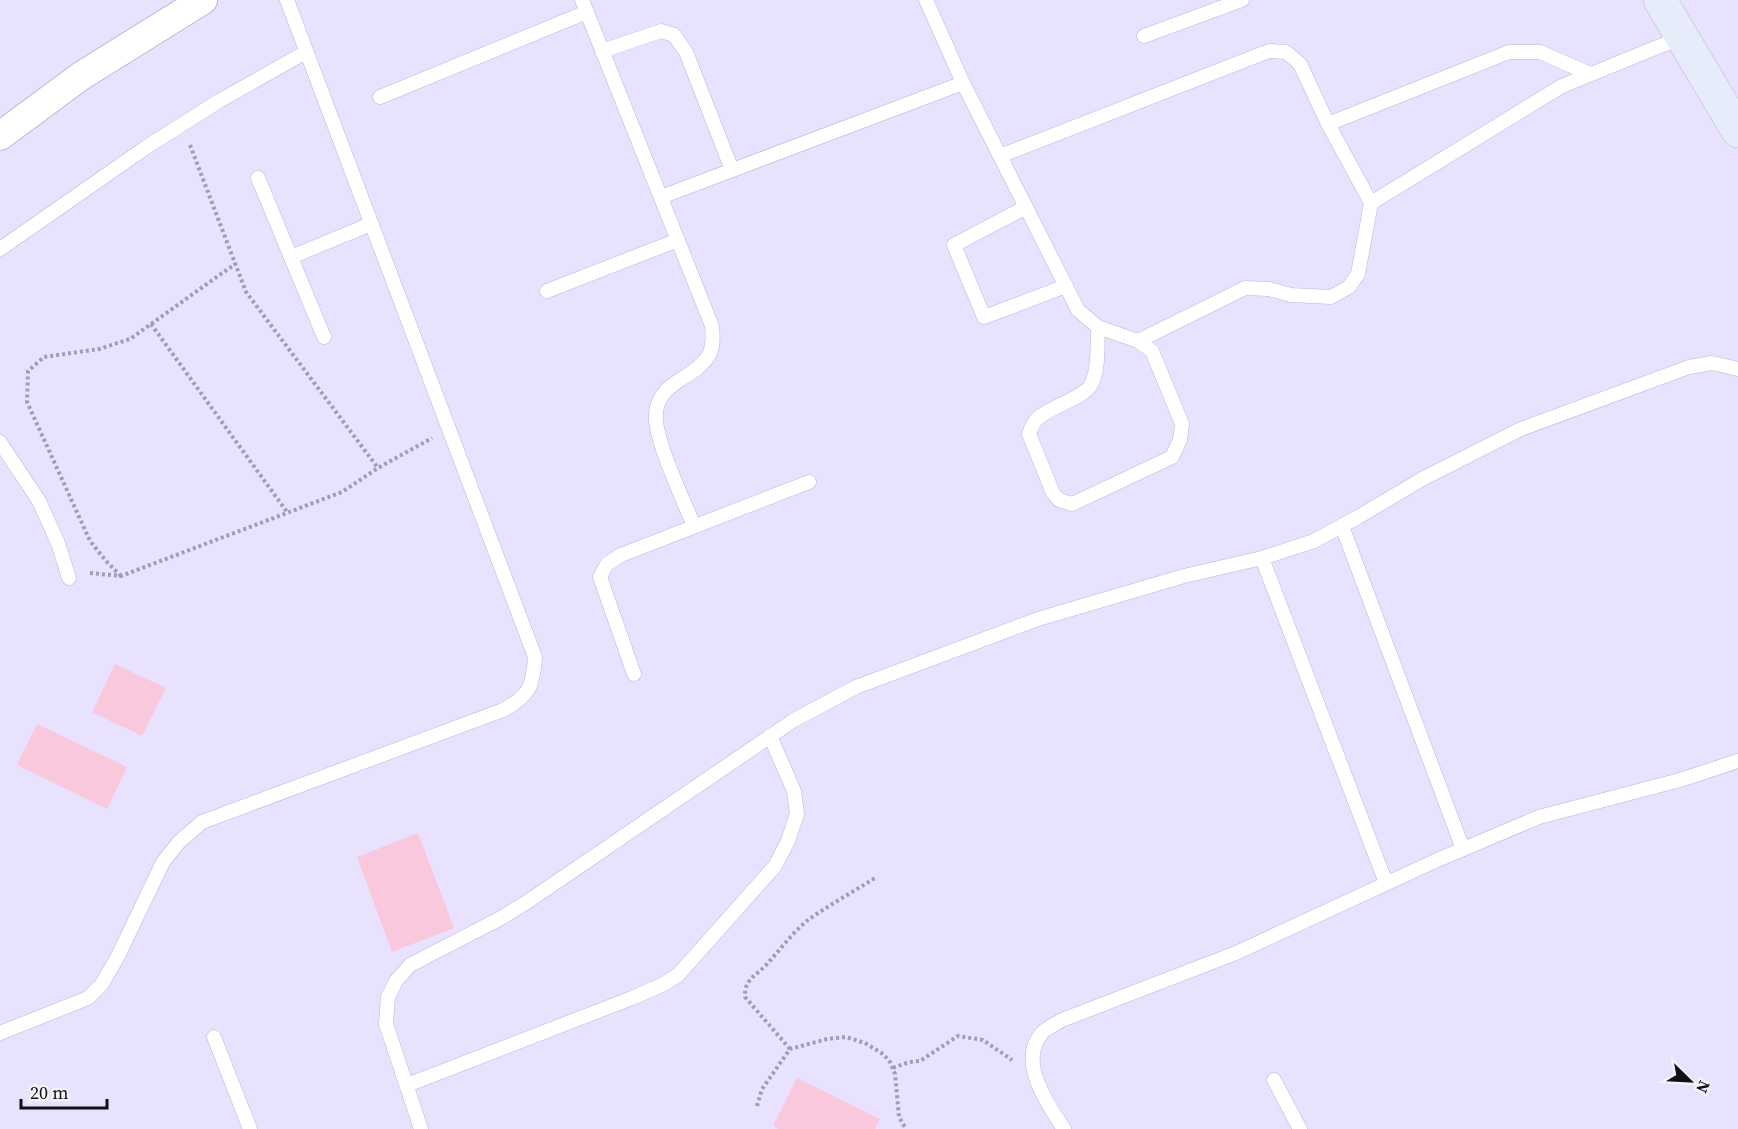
<svg xmlns="http://www.w3.org/2000/svg" width="1738" height="1129" viewBox="0 0 1738 1129" font-family="'Source Serif 4',serif">
	<style>
		.green { fill: #fac8dd }
		.lines { fill: none; stroke-linecap: round; stroke-linejoin: round }
		.service-casing { stroke: #bdb4d7; stroke-width: 15 }
		.minor-casing { stroke: #bdb4d7; stroke-width: 30 }
		.secondary-casing { stroke: #bdb4d7; stroke-width: 34 }
		.path { stroke: #a19bb3; stroke-width: 4; stroke-dasharray: 3 3; stroke-linecap: butt }
		.service { stroke: #fff; stroke-width: 14 }
		.minor { stroke: #fff; stroke-width: 28 }
		.secondary { stroke: #e6ecfa; stroke-width: 33 }
	</style>
	<rect width="100%" height="100%" fill="#e9e2ff"/>
	<g class="green">
		<polygon points="115,664 166,688 142,736 92,712"/>
		<polygon points="37,724 127,767 107,809 17,765"/>
		<polygon points="418,833 454,928 392,952 357,857"/>
		<polygon points="797,1078 880,1119 875,1129 779,1129 773,1126"/>
	</g>
	<g class="lines">
		<defs>
			<g id="service">
				<path d="M582,0L712,326C713,336 714,349 707,358C692,380 659,381 656,413C653,437 684,501 694,526"/>
				<path d="M926,0L963,83L1078,310L1098,327L1138,341L1152,351L1182,424L1180,440L1172,457L1072,504L1059,500L1053,493L1029,434C1031,429 1033,422 1038,418C1051,406 1087,397 1092,383C1099,367 1097,345 1098,327"/>
				<polyline points="1144,36 1242,0"/>
				<polyline points="602,51 661,31 674,35 686,52 732,170"/>
				<polyline points="380,97 587,12"/>
				<polyline points="1328,124 1509,52 1540,52 1590,74"/>
				<polyline points="1000,156 1269,51 1286,52 1300,64 1328,124 1371,203 1562,86 1682,37"/>
				<polyline points="258,178 324,337"/>
				<polyline points="661,197 963,83"/>
				<polyline points="1026,207 954,245 984,317 1066,286"/>
				<polyline points="0,249 145,148 219,101 306,52"/>
				<polyline points="291,257 371,224"/>
				<polyline points="547,291 678,240"/>
				<polyline points="1138,341 1245,288 1269,289 1291,295 1331,297 1349,287 1358,274 1371,203"/>
				<polyline points="0,442 39,501 58,543 69,578"/>
				<polyline points="1342,526 1463,849"/>
				<polyline points="1262,558 1386,883"/>
				<polyline points="634,674 600,577 607,564 621,555 809,482"/>
				<path d="M0,1033L88,998L102,984L118,956L163,862L179,842L202,822L503,710C529,696 533,687 535,657L287,0"/>
				<polyline points="214,1037 250,1129"/>
				<polyline points="1274,1080 1300,1129"/>
				<polyline points="407,1085 632,998 664,984 678,975 775,866 788,841 797,814 794,791 770,736"/>
				<polyline points="421,1129 386,1024 388,997 396,981 410,965 501,918 527,902 794,720 856,687 1038,619 1184,576 1262,558 1314,541 1358,517 1424,478 1521,429 1689,367 1712,363 1738,369"/>
				<path d="M1064,1129C1048,1105 1017,1061 1042,1033C1046,1028 1056,1024 1062,1020L1236,953L1435,861L1539,817L1680,780L1738,761"/>
			</g>
			<polyline id="minor" points="0,136 81,76 203,0"/>
			<polyline id="secondary" points="1660,0 1738,131"/>
		</defs>
		<use href="#service" class="service-casing"/>
		<use href="#minor" class="minor-casing"/>
		<use href="#secondary" class="secondary-casing"/>
		<g class="path">
			<polyline points="190,145 246,292 378,468"/>
			<polyline points="151,324 287,512"/>
			<polyline points="90,573 121,576 342,492 378,468 432,438"/>
			<polyline points="121,576 106,561 90,541 27,402 28,371 44,357 99,349 130,339 235,264"/>
			<path d="M790,1049L745,997C744,979 756,976 767,964C780,950 792,933 808,920C829,905 853,892 875,878"/>
			<polyline points="893,1068 909,1062 920,1061 958,1036 983,1040 1012,1060"/>
			<polyline points="757,1106 762,1089 790,1049 827,1039 846,1037 865,1043 883,1054 890,1062 895,1074 899,1117 906,1129"/>
		</g>
		<use href="#service" class="service"/>
		<use href="#minor" class="minor"/>
		<use href="#secondary" class="secondary"/>
	</g>
	<g transform="translate(1690 1081) rotate(114)" stroke="#f4f3fa" stroke-width="4.5" paint-order="stroke">
	<path d="M0-4.5L10 22L0 15L-10 22Z" fill="#120e1a"/>
	<text y="-9" font-size="16" font-weight="bold" text-anchor="middle" fill="#120e1a">N</text>
	</g>
	<path d="M21 1099v9h86v-9" fill="none" stroke="#120e1a" stroke-width="3"/>
	<text x="30" y="1099" font-size="18" fill="#120e1a" stroke="#f4f3fa" stroke-width="4.5" paint-order="stroke">20 m</text>
</svg>
